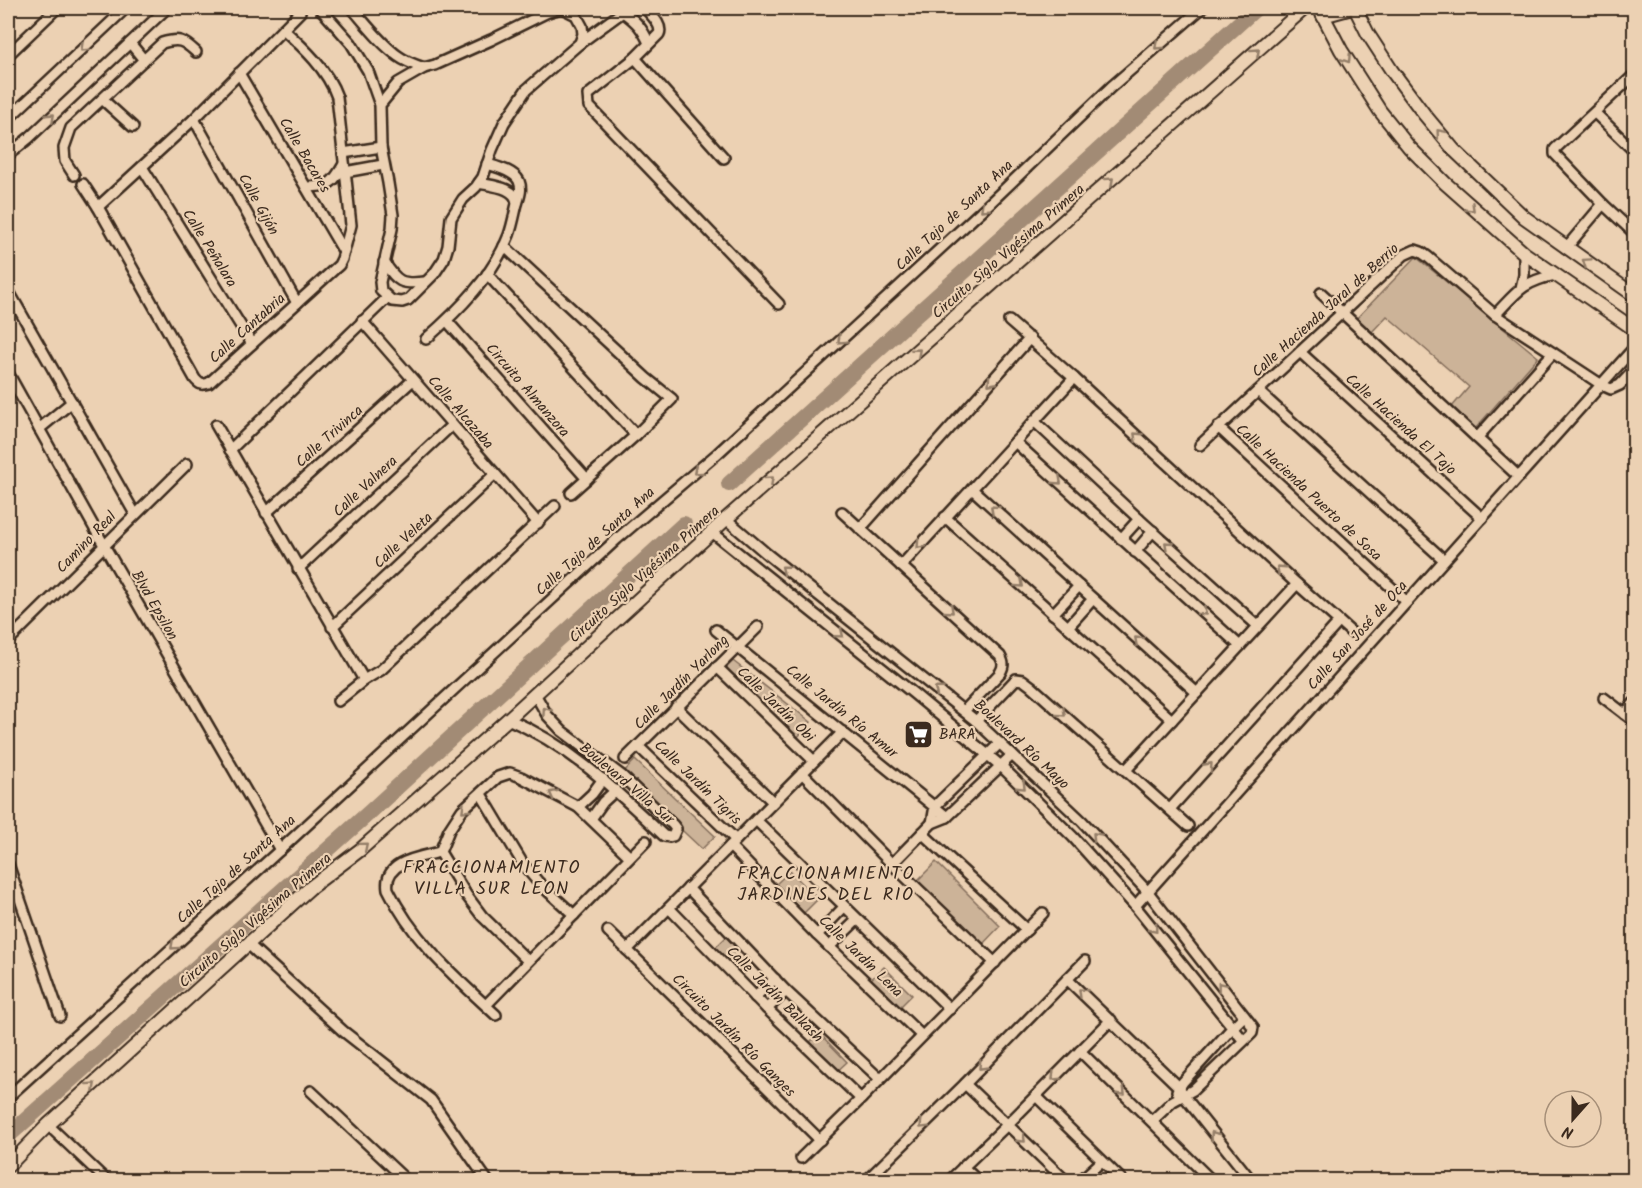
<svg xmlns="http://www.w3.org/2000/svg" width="1642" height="1188" viewBox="0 0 1642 1188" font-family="Kalam,sans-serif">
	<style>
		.green { fill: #ccb398; stroke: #846e5b; stroke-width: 1.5 }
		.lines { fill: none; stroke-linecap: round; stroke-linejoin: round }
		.river { stroke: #a28b74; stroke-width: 16 }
		.minor-casing { stroke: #3b2a1e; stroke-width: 14 }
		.secondary-casing { stroke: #3b2a1e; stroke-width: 16 }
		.minor { stroke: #ecd1b3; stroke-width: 9 }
		.secondary { stroke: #ecd1b3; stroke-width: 12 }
		.oneway { stroke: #947e68 }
		.labels { text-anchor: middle; stroke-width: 4.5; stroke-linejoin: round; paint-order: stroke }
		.street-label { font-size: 15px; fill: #3b2a1e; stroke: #ecd1b3 }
		.poi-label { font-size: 15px; fill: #3b2a1e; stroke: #ecd1b3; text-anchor: start }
		.quarter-label { font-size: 18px; letter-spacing: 1.5px; fill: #3b2a1e; stroke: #ecd1b3 }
	</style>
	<rect width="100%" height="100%" fill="#ecd1b3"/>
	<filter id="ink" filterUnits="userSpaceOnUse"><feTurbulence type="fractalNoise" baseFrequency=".0167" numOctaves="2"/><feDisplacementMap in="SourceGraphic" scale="12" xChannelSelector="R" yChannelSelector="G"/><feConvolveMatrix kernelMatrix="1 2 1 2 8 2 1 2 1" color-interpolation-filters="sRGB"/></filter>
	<g filter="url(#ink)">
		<g class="green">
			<polygon points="1416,257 1538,357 1475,429 1451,408 1469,387 1387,316 1370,334 1354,321"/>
			<polygon points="733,661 811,722 797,738 725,669"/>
			<polygon points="635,760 715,836 702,849 622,774"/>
			<polygon points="936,862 1000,926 982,945 917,881"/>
			<polygon points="790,871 818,899 803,914 775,885"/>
			<polygon points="726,937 753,966 738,980 711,952"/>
			<polygon points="884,967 912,995 897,1010 869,981"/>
			<polygon points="819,1033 847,1062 832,1076 804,1048"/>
		</g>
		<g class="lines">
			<g class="river">
				<polyline points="729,484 1256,8"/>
				<polyline points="8,1136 371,811 684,524"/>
			</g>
			<defs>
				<g id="minor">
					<polyline points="320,8 351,43 368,71 380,105 381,147 388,183 393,215 392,229 380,282 381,291 392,301 402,302 408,300 434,274 444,259 448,246 451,218 463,199 476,187 483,177 492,150 504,123 526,90 580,43 583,34 582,26 576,15 566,10 561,8 548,12 491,40 435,65 424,68 398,83 380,105"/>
					<path d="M352,8C366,24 380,43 398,56C406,62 415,65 424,68"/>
					<path d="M645,8C651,15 663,25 659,34L635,58L588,95L589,106L779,304"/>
					<path d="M623,12C637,22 642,28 649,43"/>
					<polyline points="130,43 144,60"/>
					<polyline points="580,43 628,8"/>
					<polyline points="8,55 57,8"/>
					<polyline points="635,58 724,158"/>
					<polyline points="239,73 344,252"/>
					<polyline points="1634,75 1555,149 1555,154 1603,204 1634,233"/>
					<polyline points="102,99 133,127"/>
					<polyline points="1595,113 1634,151"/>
					<polyline points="8,119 126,8"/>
					<polyline points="194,119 297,303"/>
					<polyline points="343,153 381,147"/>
					<polyline points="8,155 29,138 167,8"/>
					<polyline points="142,167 252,344"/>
					<polyline points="345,172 383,165"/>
					<path d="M74,175L65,161L64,148L71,128L162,43C179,38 183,40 196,52"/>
					<path d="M479,183C492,186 516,187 517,203"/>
					<path d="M83,184L98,207L195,379C200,385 202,385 209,383L339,265L342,259L351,225L337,97C327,69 304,48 283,29"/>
					<path d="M306,187C330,186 332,185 344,164"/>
					<polyline points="98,207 194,119 300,12"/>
					<polyline points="504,246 646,378 672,399 636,435 571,493"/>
					<polyline points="1566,248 1603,204"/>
					<path d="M384,262C397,282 401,285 425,282"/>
					<polyline points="487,274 636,435"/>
					<polyline points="1521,288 1524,275 1524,253"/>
					<polyline points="8,290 135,514"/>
					<polyline points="1321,293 1519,477"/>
					<path d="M1495,315C1517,292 1522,282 1555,275"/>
					<polyline points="362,321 538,523"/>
					<polyline points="447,321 587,479"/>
					<polyline points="1009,321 1074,378 1297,584 1351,632"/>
					<path d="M426,339C459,310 493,276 509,235C512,227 514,217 516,208C518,199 523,191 519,181C514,171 497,167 487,164"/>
					<polyline points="1300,352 1482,518"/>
					<polyline points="8,373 105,547 280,850"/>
					<polyline points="1258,391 1444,560"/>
					<polyline points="1034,421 1139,519 1258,626"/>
					<polyline points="216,425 364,680"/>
					<polyline points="1218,427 1407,602"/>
					<polyline points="39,429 72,402"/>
					<polyline points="1477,438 1553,353"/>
					<polyline points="1015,442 1240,646"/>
					<polyline points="1200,445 1404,255 1415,250 1421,252 1428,257 1495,315 1602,385 1611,389 1620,385 1634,370"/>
					<polyline points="230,450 387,298"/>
					<polyline points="972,489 1197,693"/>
					<path d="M842,512L1000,656C1004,663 1004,666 1000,673L964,711"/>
					<polyline points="266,513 413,380"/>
					<polyline points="945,517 1172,720"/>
					<polyline points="726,519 767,554 976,721 1082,821 1148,892 1253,1027 1252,1033 1193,1090 1173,1101 1152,1121"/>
					<polyline points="860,529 1030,338"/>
					<polyline points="712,532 913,693 1001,766 1073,837 1135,906 1243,1040"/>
					<polyline points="1121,539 1139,519"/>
					<polyline points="1135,552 1153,531"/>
					<polyline points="901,566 1074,378"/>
					<polyline points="298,569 452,425"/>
					<polyline points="1053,614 1079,586"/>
					<polyline points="332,627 495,474"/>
					<polyline points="1068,627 1093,599"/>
					<polyline points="716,630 947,817"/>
					<polyline points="8,641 187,464"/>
					<polyline points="717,667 814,761"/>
					<polyline points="1604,698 1634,721"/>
					<polyline points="338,701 364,680 381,670 555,506"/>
					<polyline points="676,707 773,802"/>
					<polyline points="1625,714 1634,703"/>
					<path d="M508,719C571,746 615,790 664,836L669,837L673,836L676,829L673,825L621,775L562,731L547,715L535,694"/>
					<polyline points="976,721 1016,679 1023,680 1031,686 1188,826"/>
					<polyline points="638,746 736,840"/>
					<polyline points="625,759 758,627"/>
					<polyline points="1126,770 1297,584"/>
					<polyline points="802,773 892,864 995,963"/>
					<polyline points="481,794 523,864 538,882 574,915"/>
					<polyline points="578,807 592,794 603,779"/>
					<polyline points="1170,809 1339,622"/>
					<polyline points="591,819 603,802 616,790"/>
					<polyline points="756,820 950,1009"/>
					<polyline points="932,823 935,806 1000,743"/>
					<polyline points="922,833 1027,930"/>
					<polyline points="730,846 817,935 922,1036"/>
					<polyline points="440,852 467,896 482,916 528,961"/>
					<polyline points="8,864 60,1016"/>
					<polyline points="892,864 932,823 947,817 1012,755"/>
					<polyline points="688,888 786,991 880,1079"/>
					<polyline points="1135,906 1634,348"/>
					<polyline points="669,908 767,1009 861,1099"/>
					<polyline points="608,931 820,1140"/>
					<polyline points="817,935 844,907"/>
					<polyline points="248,944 343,1031 431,1100 487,1180"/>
					<polyline points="829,947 857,920"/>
					<polyline points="627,950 843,732"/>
					<polyline points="1067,979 1179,1087 1184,1096 1251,1180"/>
					<polyline points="755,997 775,979"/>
					<polyline points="486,1005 646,841"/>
					<polyline points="767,1009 786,991"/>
					<path d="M496,1015C454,976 413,941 388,889C383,861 421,857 440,852L449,830L462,810L498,777L510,773L521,777L578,807L630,857"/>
					<polyline points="1080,1051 1211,1180"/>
					<polyline points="965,1084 1065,1180"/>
					<polyline points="311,1091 406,1180"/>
					<polyline points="1177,1091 1183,1082 1233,1027 1244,1016"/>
					<polyline points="1036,1096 1122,1180"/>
					<polyline points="8,1097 280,850 617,539 718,453 991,202 1111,87 1202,8"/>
					<polyline points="48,1125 106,1180"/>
					<polyline points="801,1158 861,1099 1043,913"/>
					<polyline points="963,1167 977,1180"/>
					<polyline points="867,1180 965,1084 1085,961"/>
					<polyline points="950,1180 1007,1125 1111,1020"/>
					<polyline points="1081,1180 1102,1161"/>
				</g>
				<g id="secondary">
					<polyline points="1319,8 1341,50 1380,111 1409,147 1445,183 1524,253 1634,329"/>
					<polyline points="1355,8 1368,34 1392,71 1424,114 1454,150 1524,217 1634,295"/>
					<polyline points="1323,16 1352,8"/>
					<polyline points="8,1166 48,1125 311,887 360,850 508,719 726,519 1305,8"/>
				</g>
			</defs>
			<use href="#minor" class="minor-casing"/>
			<use href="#secondary" class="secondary-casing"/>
			<use href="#minor" class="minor"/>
			<use href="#secondary" class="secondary"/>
		</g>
		<defs><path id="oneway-chevron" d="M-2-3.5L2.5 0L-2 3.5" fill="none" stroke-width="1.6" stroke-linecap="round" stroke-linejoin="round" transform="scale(1.5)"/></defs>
		<g class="oneway">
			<use href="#oneway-chevron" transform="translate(1158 46) rotate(138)"/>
			<use href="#oneway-chevron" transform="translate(84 48) rotate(137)"/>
			<use href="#oneway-chevron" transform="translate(1256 52) rotate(-42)"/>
			<use href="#oneway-chevron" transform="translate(1347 59) rotate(57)"/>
			<use href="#oneway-chevron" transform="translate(51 117) rotate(-43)"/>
			<use href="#oneway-chevron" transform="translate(1440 133) rotate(-130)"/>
			<use href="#oneway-chevron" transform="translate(1110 181) rotate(-42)"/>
			<use href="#oneway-chevron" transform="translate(984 208) rotate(137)"/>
			<use href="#oneway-chevron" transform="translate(1471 208) rotate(43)"/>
			<use href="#oneway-chevron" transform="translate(1586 262) rotate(-146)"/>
			<use href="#oneway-chevron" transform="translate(841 340) rotate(138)"/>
			<use href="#oneway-chevron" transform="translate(917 352) rotate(-41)"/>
			<use href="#oneway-chevron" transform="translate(991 382) rotate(132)"/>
			<use href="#oneway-chevron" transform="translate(1137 436) rotate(-137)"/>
			<use href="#oneway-chevron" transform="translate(697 471) rotate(139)"/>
			<use href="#oneway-chevron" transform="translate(770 480) rotate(-41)"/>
			<use href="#oneway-chevron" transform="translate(1058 481) rotate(42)"/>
			<use href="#oneway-chevron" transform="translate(994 509) rotate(-138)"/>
			<use href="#oneway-chevron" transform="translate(920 545) rotate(133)"/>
			<use href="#oneway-chevron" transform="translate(1168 545) rotate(-138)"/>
			<use href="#oneway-chevron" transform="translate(785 569) rotate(-142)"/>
			<use href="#oneway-chevron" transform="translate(1280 569) rotate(-137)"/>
			<use href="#oneway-chevron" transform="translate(1020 584) rotate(42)"/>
			<use href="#oneway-chevron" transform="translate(950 610) rotate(42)"/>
			<use href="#oneway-chevron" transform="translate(1203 612) rotate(42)"/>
			<use href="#oneway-chevron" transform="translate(840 634) rotate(39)"/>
			<use href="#oneway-chevron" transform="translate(1138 640) rotate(-138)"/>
			<use href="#oneway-chevron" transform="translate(938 690) rotate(-141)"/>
			<use href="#oneway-chevron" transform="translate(546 711) rotate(-125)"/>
			<use href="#oneway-chevron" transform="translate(1062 713) rotate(42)"/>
			<use href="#oneway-chevron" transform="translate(1209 766) rotate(-48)"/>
			<use href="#oneway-chevron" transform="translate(1022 786) rotate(44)"/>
			<use href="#oneway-chevron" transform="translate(553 794) rotate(-152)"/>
			<use href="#oneway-chevron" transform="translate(465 809) rotate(136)"/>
			<use href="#oneway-chevron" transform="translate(1096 836) rotate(-133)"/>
			<use href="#oneway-chevron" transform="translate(364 846) rotate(-40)"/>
			<use href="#oneway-chevron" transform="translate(1154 929) rotate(51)"/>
			<use href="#oneway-chevron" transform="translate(174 946) rotate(138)"/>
			<use href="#oneway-chevron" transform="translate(1221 986) rotate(-128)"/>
			<use href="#oneway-chevron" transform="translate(1082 992) rotate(-136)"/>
			<use href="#oneway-chevron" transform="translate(982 1066) rotate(134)"/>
			<use href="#oneway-chevron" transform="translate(1055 1077) rotate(135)"/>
			<use href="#oneway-chevron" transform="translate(92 1086) rotate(-42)"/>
			<use href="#oneway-chevron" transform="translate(1122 1092) rotate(44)"/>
			<use href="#oneway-chevron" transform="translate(923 1125) rotate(135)"/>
			<use href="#oneway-chevron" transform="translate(1214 1135) rotate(-128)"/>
			<use href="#oneway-chevron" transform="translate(1022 1139) rotate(44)"/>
		</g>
	</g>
	<defs>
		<symbol id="supermarket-square" viewBox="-11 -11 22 22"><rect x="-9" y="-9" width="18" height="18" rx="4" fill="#3b2a1e" stroke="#ecd1b3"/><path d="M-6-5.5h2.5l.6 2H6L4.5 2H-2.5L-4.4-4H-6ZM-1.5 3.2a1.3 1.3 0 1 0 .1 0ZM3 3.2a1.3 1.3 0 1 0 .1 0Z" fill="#fff"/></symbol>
	</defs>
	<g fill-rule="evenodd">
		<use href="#supermarket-square" x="902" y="718" width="33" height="33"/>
	</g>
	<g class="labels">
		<g class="street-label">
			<text transform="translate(305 155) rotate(59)" y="5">Calle Bacares</text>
			<text transform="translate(259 204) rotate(61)" y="5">Calle Gijón</text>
			<text transform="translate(954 215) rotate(-43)" y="5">Calle Tajo de Santa Ana</text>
			<text transform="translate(210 248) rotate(58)" y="5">Calle Peñalara</text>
			<text transform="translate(1008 251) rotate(-41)" y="5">Circuito Siglo Vigésima Primera</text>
			<text transform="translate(1325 310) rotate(-42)" y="5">Calle Hacienda Jaral de Berrio</text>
			<text transform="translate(247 328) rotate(-42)" y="5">Calle Cantabria</text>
			<text transform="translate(528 390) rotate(49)" y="5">Circuito Almanzora</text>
			<text transform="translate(461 412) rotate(49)" y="5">Calle Alcazaba</text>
			<text transform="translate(1401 424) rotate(42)" y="5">Calle Hacienda El Tajo</text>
			<text transform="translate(329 436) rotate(-42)" y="5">Calle Trivinca</text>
			<text transform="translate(365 486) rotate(-43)" y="5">Calle Valnera</text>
			<text transform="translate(1309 492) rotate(43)" y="5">Calle Hacienda Puerto de Sosa</text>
			<text transform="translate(403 540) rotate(-43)" y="5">Calle Veleta</text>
			<text transform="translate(595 541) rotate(-42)" y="5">Calle Tajo de Santa Ana</text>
			<text transform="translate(86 542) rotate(-46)" y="5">Camino Real</text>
			<text transform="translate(644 574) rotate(-42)" y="5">Circuito Siglo Vigésima Primera</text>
			<text transform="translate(155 605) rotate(60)" y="5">Blvd Epsilon</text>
			<text transform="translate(1357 635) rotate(-48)" y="5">Calle San José de Oca</text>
			<text transform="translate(681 682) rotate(-45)" y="5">Calle Jardín Yarlong</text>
			<text transform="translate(776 704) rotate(44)" y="5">Calle Jardín Obi</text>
			<text transform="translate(842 711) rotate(39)" y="5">Calle Jardín Río Amur</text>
			<text transform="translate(1022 744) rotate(43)" y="5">Boulevard Río Mayo</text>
			<text transform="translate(698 782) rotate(44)" y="5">Calle Jardín Tigris</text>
			<text transform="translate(627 783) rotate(40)" y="5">Boulevard Villa Sur</text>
			<text transform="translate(236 869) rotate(-42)" y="5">Calle Tajo de Santa Ana</text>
			<text transform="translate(255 920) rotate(-41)" y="5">Circuito Siglo Vigésima Primera</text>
			<text transform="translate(861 956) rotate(44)" y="5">Calle Jardín Lena</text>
			<text transform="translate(775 994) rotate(45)" y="5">Calle Jardín Balkash</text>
			<text transform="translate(734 1035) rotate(45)" y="5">Circuito Jardín Río Ganges</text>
		</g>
		<g class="poi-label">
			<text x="939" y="739">BARA</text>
		</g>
		<g class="quarter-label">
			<text x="492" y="873">FRACCIONAMIENTO<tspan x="492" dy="21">VILLA SUR LEON</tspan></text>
			<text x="826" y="879">FRACCIONAMIENTO<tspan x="826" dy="21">JARDINES DEL RIO</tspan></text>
		</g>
	</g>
	<rect width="1642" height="1188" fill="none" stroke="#ecd1b3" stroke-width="30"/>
	<rect x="15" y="15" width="1612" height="1158" fill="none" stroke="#3b2a1e" stroke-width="2" filter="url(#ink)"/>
	<g transform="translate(1573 1119) rotate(201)"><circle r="28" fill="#ecd1b3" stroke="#a58e77" stroke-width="1.5"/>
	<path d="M0-4.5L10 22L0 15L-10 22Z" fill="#3b2a1e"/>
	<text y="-9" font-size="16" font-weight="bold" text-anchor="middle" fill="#3b2a1e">N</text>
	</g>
</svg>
